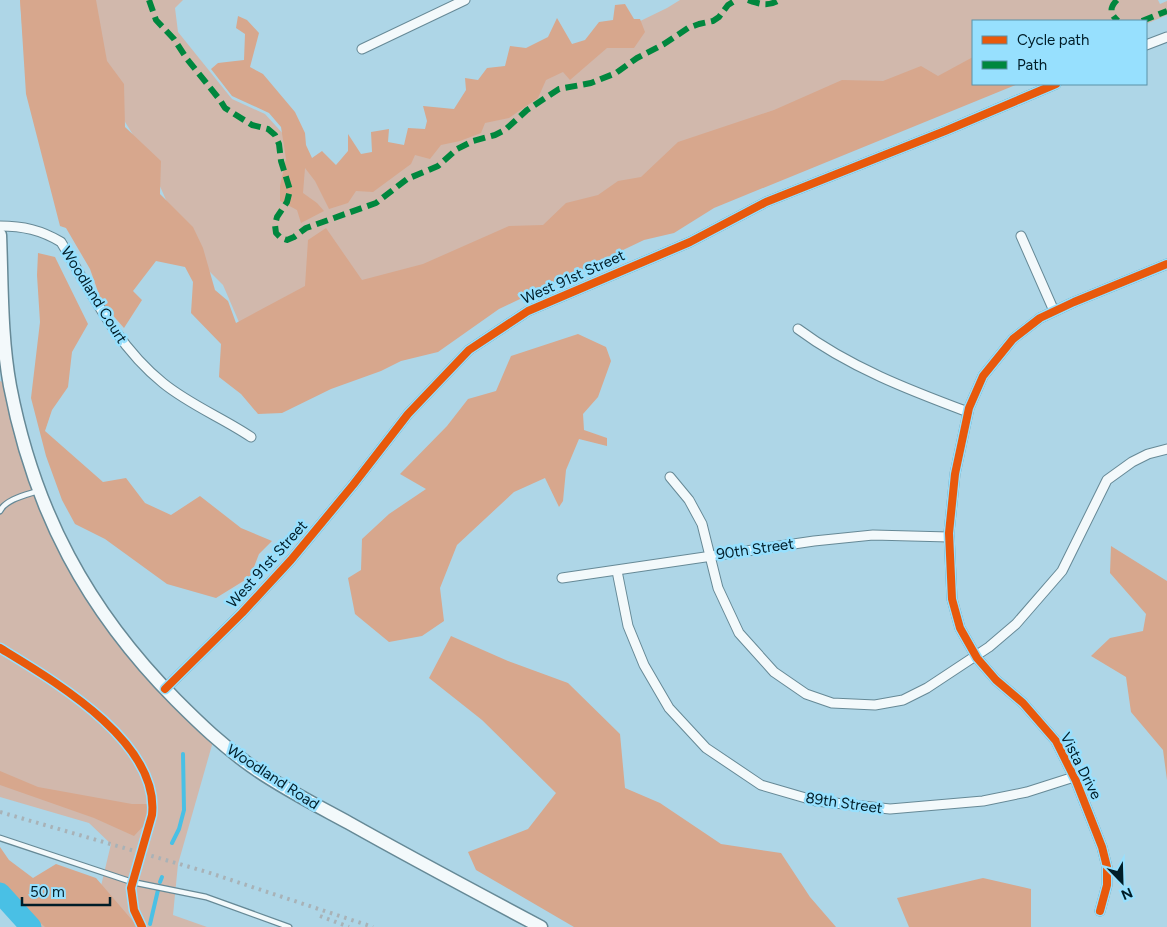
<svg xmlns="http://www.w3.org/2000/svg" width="1167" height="927" viewBox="0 0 1167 927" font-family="Figtree,sans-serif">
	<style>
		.green { fill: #d1b8ac }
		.forest { fill: #d7a78d }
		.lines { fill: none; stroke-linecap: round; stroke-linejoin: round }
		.stream { stroke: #49c0e5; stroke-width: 4 }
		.river { stroke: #49c0e5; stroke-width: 21 }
		.lane-casing { stroke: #668996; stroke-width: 7 }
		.street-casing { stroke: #668996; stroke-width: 11 }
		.secondary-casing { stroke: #668996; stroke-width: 15 }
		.lane { stroke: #f3f9fb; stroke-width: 4.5 }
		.street { stroke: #f3f9fb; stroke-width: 9 }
		.secondary { stroke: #f3f9fb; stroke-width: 12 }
		.rail { stroke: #a8b2b7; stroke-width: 4; stroke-dasharray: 2.5 5; stroke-linecap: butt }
		.quiet { stroke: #00873e; stroke-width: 6; stroke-dasharray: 12 6; stroke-linecap: butt }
		.cycleway-casing { stroke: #97e0fe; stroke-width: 11 }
		.cycleway { stroke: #e8590c; stroke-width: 8 }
		.labels { text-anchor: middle; stroke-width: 5; stroke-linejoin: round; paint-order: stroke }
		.street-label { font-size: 15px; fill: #001d28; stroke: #97e0fe }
	</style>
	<rect width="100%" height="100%" fill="#aed6e7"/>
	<g class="green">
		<polygon points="20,0 183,0 175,8 178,32 232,99 265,114 328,183 371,167 595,43 667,8 680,0 1158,0 1160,4 1167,1 1167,15 1146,24 1146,21 973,21 973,84 245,336 223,285 188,250 148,159 117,109 24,51"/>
		<polygon points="0,381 10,385 21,437 89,593 214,738 178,864 173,915 207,927 31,927 25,921 101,886 111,844 89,823 0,797"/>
	</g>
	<g class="forest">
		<polygon points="20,0 96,0 107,61 124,84 125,127 161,161 160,194 193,227 203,248 215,290 228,301 236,323 305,286 308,240 326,228 362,280 423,264 509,226 543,225 566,203 598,195 618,181 641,177 678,142 774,110 842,80 883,81 921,66 938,76 973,57 973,84 1018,84 714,208 674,233 644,240 499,309 438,352 401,361 381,371 331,389 282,413 258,414 241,394 219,377 221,344 191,313 193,282 185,267 156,261 133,291 142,300 124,328 102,303 90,269 66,228 60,226 26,94"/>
		<polygon points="625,4 634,19 640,19 645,32 634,48 607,48 570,80 563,72 546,80 538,98 509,118 485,123 481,133 460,141 441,145 430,159 415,155 411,164 373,192 356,191 348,203 329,209 315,181 305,168 303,193 317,203 324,211 301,223 297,210 280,201 280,186 286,159 281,127 269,113 232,96 211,69 218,63 244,60 245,34 236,28 238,16 247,20 259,33 250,67 263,74 295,112 305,133 306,145 312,158 322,151 336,165 348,151 348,134 361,154 372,152 371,132 389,129 388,142 404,145 408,128 425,129 427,121 423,106 454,109 466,90 465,78 478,80 487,68 505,66 510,46 526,48 548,37 557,18 572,44 585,40 599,22 613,20 615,5"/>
		<polygon points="38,253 55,257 88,324 72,352 68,387 52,410 45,431 103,482 126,478 145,503 171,515 200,496 241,528 272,541 259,554 250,577 216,598 167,584 105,539 75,524 62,500 46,456 31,398 40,322 37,275"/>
		<polygon points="578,334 606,347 611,361 598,397 583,414 584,430 607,438 607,446 579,439 566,470 563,501 559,507 545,478 514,492 457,545 440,588 444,621 422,636 389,642 355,614 348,578 361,570 362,539 389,514 426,489 400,474 447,426 468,399 496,391 511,356"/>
		<polygon points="1111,546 1167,581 1167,780 1163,750 1131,712 1126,677 1091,656 1110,638 1143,631 1146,614 1110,573"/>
		<polygon points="451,636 508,661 568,683 620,734 625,788 660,803 721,844 781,853 810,897 836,927 574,927 476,870 468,852 528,829 556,793 482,720 429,678"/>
		<polygon points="0,771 38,787 132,804 150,804 147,822 134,836 94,818 0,785"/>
		<polygon points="0,847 9,860 33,878 56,864 96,878 138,927 45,927 12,896 0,888"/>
		<polygon points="983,878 1031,889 1031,927 909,927 897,898"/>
	</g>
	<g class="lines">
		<g class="stream">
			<polyline points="172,843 179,829 184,810 183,754"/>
			<polyline points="160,882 162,877"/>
			<polyline points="150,924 158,890"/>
		</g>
		<polyline class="river" points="0,893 31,927"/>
		<defs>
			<g id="lane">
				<path d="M0,511C6,499 26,495 38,491"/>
				<polyline points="0,838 132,882 206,897 289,927"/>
			</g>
			<g id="street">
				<polyline points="1146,45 1167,37"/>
				<polyline points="362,49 465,0"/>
				<path d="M0,226C23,226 41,230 61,242C91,292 117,346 163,383C190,405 223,418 251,437"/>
				<polyline points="1021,236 1054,311"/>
				<path d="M798,329C849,367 909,390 968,412"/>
				<polyline points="670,477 689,500 702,524 718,588 739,633 774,672 806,694 832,703 875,705 903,700 927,688 989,647 1016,624 1062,571 1107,480 1132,462 1148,454 1167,449"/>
				<polyline points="617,571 628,626 644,665 669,708 706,748 761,785 816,801 890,809 983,801 1027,792 1074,777"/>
				<polyline points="562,578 814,541 873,535 949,537"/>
				<polyline points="165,689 242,613 291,560 353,485 408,414 469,350 528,311 690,242 766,202 945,131 1056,84"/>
				<polyline points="1100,911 1107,885 1107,867 1102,847 1076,781 1056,741 1023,703 996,680 977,658 960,628 952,599 949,533 955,474 969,408 983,376 1013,339 1040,318 1074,302 1167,264"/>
			</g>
			<path id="secondary" d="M0,235C2,285 1,337 10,386C34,511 87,610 176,700C201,725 222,745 251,766C282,788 316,805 349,823C413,859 477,893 541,927"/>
		</defs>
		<use href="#lane" class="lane-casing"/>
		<use href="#street" class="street-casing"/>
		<use href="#secondary" class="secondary-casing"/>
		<use href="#lane" class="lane"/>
		<use href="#street" class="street"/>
		<use href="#secondary" class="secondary"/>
		<g class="rail">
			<polyline points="0,812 207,872 373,927"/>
			<polyline points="320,916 349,927"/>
		</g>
		<g class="quiet">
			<polyline points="149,0 156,20 174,39 187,59 220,100 225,108 252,125 268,129 275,135 279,144 281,161 290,190 287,202 277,217 275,225 276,233 281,238 287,240 294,237 306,228 376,203 407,179 438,166 457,149 473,141 495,135 505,130 527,110 559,89 591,83 616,73 637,58 664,44 688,28 699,24 713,21 719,17 728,5 736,0"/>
			<path d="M748,0C760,4 768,7 779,0"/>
			<path d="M1117,0C1109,8 1110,14 1118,21"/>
			<polyline points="1142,21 1167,11"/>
		</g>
		<defs>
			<g id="cycleway">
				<path d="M0,648C54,681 160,742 152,815L131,888L134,910L142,927"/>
				<polyline points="165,689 242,613 291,560 353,485 408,414 469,350 528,311 690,242 766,202 945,131 1056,84"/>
				<polyline points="1100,911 1107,885 1107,867 1102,847 1076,781 1056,741 1023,703 996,680 977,658 960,628 952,599 949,533 955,474 969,408 983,376 1013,339 1040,318 1074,302 1167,264"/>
			</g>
		</defs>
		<use href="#cycleway" class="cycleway-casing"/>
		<use href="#cycleway" class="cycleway"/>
	</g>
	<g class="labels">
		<g class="street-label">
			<text transform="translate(573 277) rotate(-24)" y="5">West 91st Street</text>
			<text transform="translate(94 295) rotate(58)" y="5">Woodland Court</text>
			<text transform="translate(755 549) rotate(-8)" y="5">90th Street</text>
			<text transform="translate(267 564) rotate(-48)" y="5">West 91st Street</text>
			<text transform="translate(1081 766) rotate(63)" y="5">Vista Drive</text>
			<text transform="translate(273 777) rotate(33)" y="5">Woodland Road</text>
			<text transform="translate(844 803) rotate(8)" y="5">89th Street</text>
		</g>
	</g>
	<rect x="972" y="20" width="175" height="65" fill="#97e0fe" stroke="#5b92a8"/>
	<rect x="982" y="36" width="25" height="8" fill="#e8590c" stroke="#5b92a8"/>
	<text x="1017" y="45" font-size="15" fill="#001d28">Cycle path</text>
	<rect x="982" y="61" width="25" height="8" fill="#00873e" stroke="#5b92a8"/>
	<text x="1017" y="70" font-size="15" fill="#001d28">Path</text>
	<g transform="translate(1122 882) rotate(157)" stroke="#97e0fe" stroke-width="4" paint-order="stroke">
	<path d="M0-4L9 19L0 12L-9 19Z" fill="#001d28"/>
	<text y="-8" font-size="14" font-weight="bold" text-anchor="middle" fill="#001d28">N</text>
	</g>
	<path d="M22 897v8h88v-8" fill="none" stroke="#001d28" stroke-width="2.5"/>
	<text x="30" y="897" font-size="15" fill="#001d28" stroke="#97e0fe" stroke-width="4" paint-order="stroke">50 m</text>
</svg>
